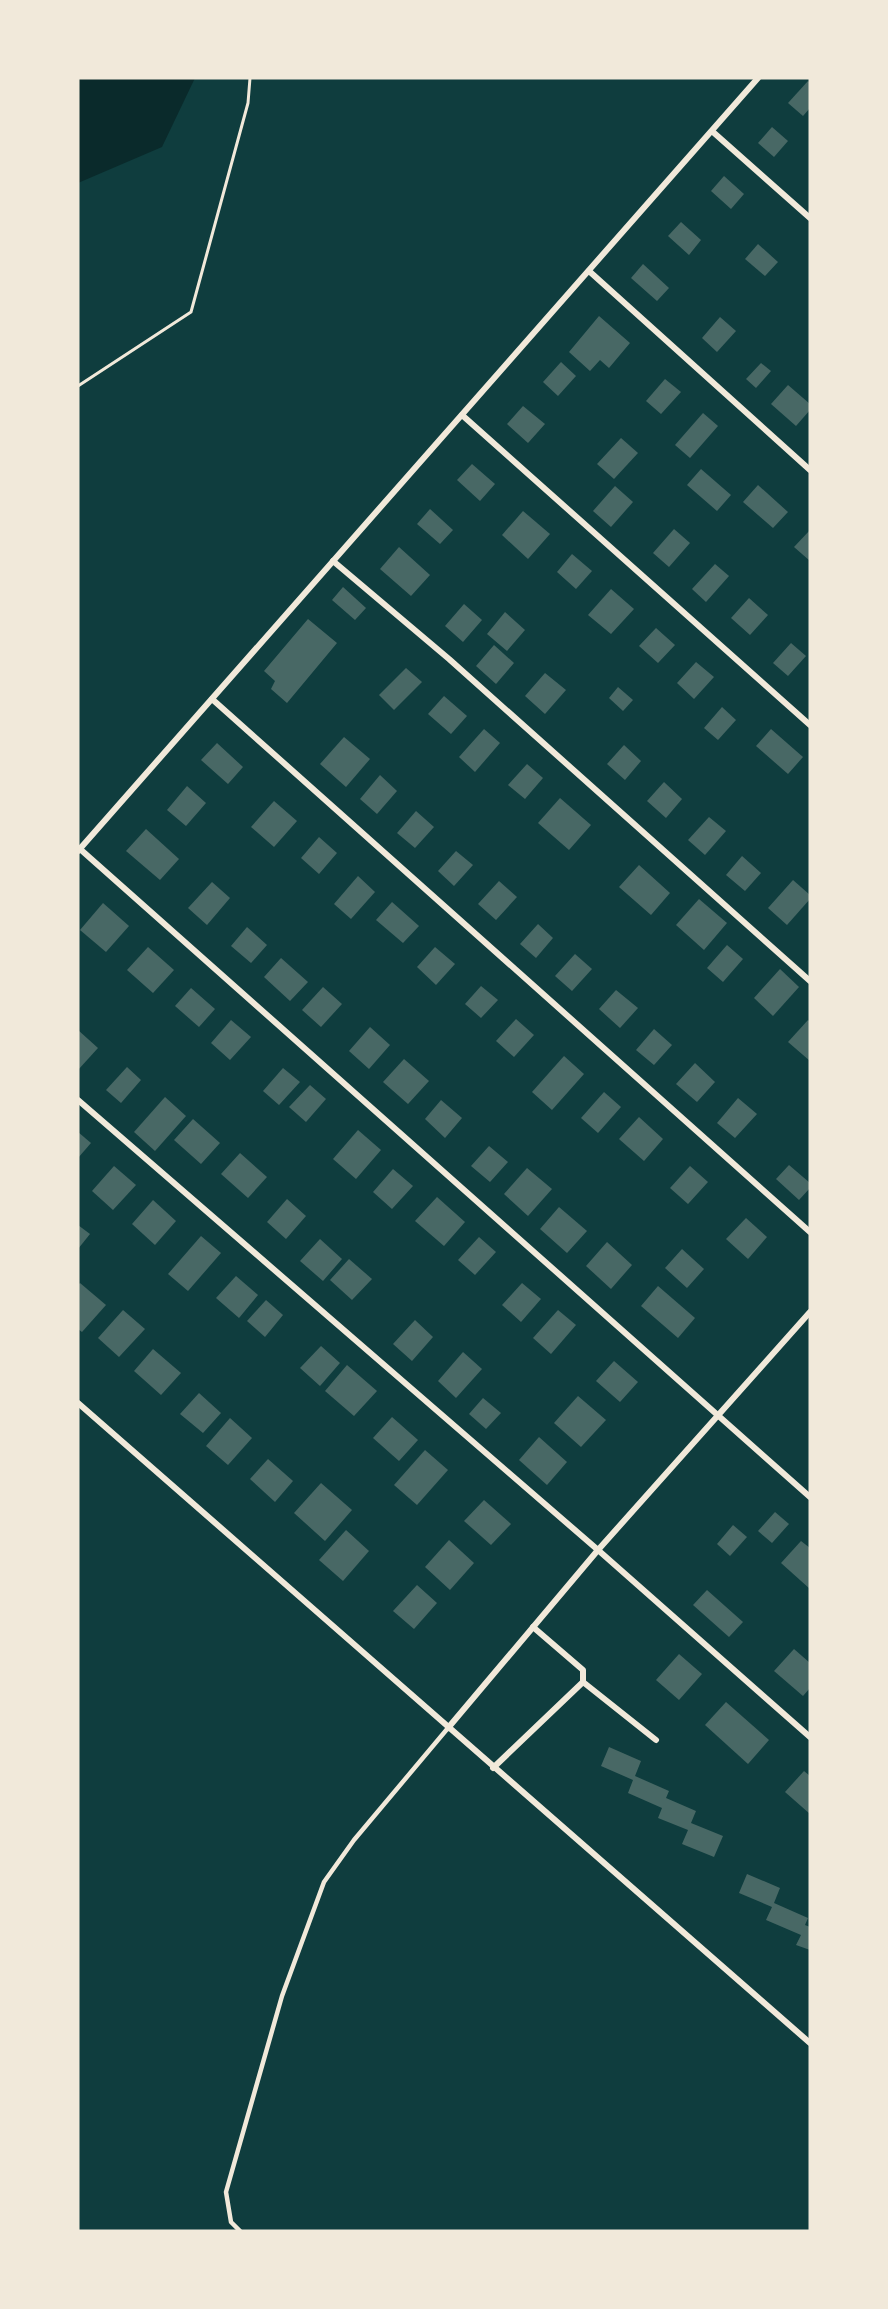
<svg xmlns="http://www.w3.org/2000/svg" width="888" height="2309" viewBox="0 0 888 2309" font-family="'Fira Sans',sans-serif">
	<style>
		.water { fill: #0a2a2b }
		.building { fill: #486865 }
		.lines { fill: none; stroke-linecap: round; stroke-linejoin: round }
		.path { stroke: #f1e9da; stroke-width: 3 }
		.service { stroke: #f1e9da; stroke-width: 4.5 }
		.minor { stroke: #f1e9da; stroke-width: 6 }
	</style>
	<rect width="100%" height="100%" fill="#0f3d3e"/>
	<polygon class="water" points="78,78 195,78 162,147 78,183"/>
	<g class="building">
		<polygon points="808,81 810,83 810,108 803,116 788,103"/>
		<polygon points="772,127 788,141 774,157 758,143"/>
		<polygon points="724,176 744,194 731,209 711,191"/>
		<polygon points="681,222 701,240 689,255 668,236"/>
		<polygon points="758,244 778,262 765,276 745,259"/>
		<polygon points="643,264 669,288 657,301 631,278"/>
		<polygon points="599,316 630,343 609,368 600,360 590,371 569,352"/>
		<polygon points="720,317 736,331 717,352 702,338"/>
		<polygon points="561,362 576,376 558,396 543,382"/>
		<polygon points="761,363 771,371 756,388 746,379"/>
		<polygon points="665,379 681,392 661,414 646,401"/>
		<polygon points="788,385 810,404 810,410 796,426 771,404"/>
		<polygon points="523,406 545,424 528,443 507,424"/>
		<polygon points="703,413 718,426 690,458 675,445"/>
		<polygon points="621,438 638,453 614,479 597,464"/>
		<polygon points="472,464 495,484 480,501 457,480"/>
		<polygon points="701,469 731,495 717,511 687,485"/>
		<polygon points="758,485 788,512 773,528 743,502"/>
		<polygon points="615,486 633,502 611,527 593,511"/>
		<polygon points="430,509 453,530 440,544 417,524"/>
		<polygon points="523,511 550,534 528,559 502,535"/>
		<polygon points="674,529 690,543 669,567 653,553"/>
		<polygon points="810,530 810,561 794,547"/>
		<polygon points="399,547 430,575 411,596 380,569"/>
		<polygon points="572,554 592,571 576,589 557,572"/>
		<polygon points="715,564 729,576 706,602 692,589"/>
		<polygon points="343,587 366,608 355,620 332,600"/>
		<polygon points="611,589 634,609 611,634 588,615"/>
		<polygon points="749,598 768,615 750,635 731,618"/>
		<polygon points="464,604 482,620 463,642 445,626"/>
		<polygon points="505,612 525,630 507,651 487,634"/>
		<polygon points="308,619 337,643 287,703 271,689 275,681 264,671"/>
		<polygon points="656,628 675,645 658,663 639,646"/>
		<polygon points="791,643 806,656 788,676 773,663"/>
		<polygon points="494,645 514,663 496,684 476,666"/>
		<polygon points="696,662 714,677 694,699 677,683"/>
		<polygon points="406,668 422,682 394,710 379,695"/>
		<polygon points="545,673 566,690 545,714 525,696"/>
		<polygon points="618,687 633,700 623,711 609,698"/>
		<polygon points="444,696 467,716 451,734 428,714"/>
		<polygon points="722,707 736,720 718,740 704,728"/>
		<polygon points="484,729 500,743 475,772 459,757"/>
		<polygon points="771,729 803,757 788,774 756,746"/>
		<polygon points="344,737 370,759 346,787 320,764"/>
		<polygon points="217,743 243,767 228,784 201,760"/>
		<polygon points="624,745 641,761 625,780 607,764"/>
		<polygon points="527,764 543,778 525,799 508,785"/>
		<polygon points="380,775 397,791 377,814 360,799"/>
		<polygon points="664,782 682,799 666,818 647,801"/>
		<polygon points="187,786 206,803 186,826 167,810"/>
		<polygon points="560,798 591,825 569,850 538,823"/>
		<polygon points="274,801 297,821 274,847 251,827"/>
		<polygon points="416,811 434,827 415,848 397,833"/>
		<polygon points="709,817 726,831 705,855 688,840"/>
		<polygon points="146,829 179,859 160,880 126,851"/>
		<polygon points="319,837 337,853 319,874 301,858"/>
		<polygon points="456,851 473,865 454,886 438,871"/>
		<polygon points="742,856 761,873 745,891 726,875"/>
		<polygon points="639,865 670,893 651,915 619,887"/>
		<polygon points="358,876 375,892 351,919 334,904"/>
		<polygon points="793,880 810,895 810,899 787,925 768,908"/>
		<polygon points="499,881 517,897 496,920 478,904"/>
		<polygon points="212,882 230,898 207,925 188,908"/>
		<polygon points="699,899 727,923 704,950 676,925"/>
		<polygon points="392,902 419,926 403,943 376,920"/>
		<polygon points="103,903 129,926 106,952 80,930"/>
		<polygon points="538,924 553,938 536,958 520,944"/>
		<polygon points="247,927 267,945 251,963 231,946"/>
		<polygon points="727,945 743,959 723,982 707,968"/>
		<polygon points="148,947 174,970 153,993 127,970"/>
		<polygon points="435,947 455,964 436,985 417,967"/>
		<polygon points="575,954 592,969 572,991 555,976"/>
		<polygon points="281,958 308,982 290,1001 264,977"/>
		<polygon points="780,969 799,987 773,1016 754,998"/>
		<polygon points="481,986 498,1000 481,1018 465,1004"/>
		<polygon points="323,987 342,1004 321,1027 302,1010"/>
		<polygon points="191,988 215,1009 199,1027 175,1006"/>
		<polygon points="616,990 638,1008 620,1028 599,1009"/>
		<polygon points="516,1019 534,1035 514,1057 496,1041"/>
		<polygon points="231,1020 251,1037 230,1060 211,1043"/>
		<polygon points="808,1020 810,1022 810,1061 788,1042"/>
		<polygon points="370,1027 390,1045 369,1069 349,1051"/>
		<polygon points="654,1029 672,1045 654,1065 636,1050"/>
		<polygon points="78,1030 98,1048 78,1070"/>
		<polygon points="564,1056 584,1074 552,1110 532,1092"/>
		<polygon points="404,1059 429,1081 408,1104 383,1082"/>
		<polygon points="695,1063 715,1082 697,1102 676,1084"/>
		<polygon points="127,1067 141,1080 121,1103 106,1090"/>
		<polygon points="283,1068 300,1082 279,1105 263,1091"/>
		<polygon points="310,1085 326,1099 306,1122 289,1107"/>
		<polygon points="604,1092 621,1107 598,1133 581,1118"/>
		<polygon points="165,1097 186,1116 155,1151 134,1132"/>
		<polygon points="738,1098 757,1114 735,1138 717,1123"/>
		<polygon points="441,1100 462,1118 445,1138 425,1119"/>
		<polygon points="639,1117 663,1139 644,1161 619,1139"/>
		<polygon points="193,1119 220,1143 201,1164 174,1140"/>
		<polygon points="358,1130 381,1150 356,1179 333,1159"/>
		<polygon points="78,1132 91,1143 78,1158"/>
		<polygon points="489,1146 508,1162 490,1182 471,1166"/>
		<polygon points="240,1153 267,1177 248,1198 221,1174"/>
		<polygon points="789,1165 810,1183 810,1188 799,1200 776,1179"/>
		<polygon points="114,1166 136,1185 113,1210 92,1191"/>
		<polygon points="690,1166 708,1182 688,1204 670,1188"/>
		<polygon points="527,1168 552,1189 528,1216 504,1194"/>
		<polygon points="393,1169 413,1186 392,1209 373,1192"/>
		<polygon points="437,1197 465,1222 444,1246 415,1221"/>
		<polygon points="287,1199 306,1216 286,1239 267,1222"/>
		<polygon points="153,1200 176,1221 155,1245 132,1224"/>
		<polygon points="559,1207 587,1231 567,1253 540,1229"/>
		<polygon points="746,1218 767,1237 748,1259 726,1239"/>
		<polygon points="78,1225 90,1234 78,1249"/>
		<polygon points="201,1236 221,1253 188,1291 168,1274"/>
		<polygon points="479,1237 496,1252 475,1275 458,1260"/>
		<polygon points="320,1239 342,1259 323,1281 300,1261"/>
		<polygon points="607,1242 632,1265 611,1289 586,1266"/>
		<polygon points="682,1249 704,1269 687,1288 665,1268"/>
		<polygon points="349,1259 372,1279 352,1300 330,1280"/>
		<polygon points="236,1276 258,1295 239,1318 216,1298"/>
		<polygon points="80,1283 106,1305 82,1332 78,1329 78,1285"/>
		<polygon points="522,1283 541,1299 521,1322 502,1305"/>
		<polygon points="658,1286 695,1318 678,1338 641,1306"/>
		<polygon points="266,1300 283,1315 265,1337 247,1321"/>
		<polygon points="123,1310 145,1329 119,1357 98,1338"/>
		<polygon points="558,1310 576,1325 551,1354 533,1338"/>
		<polygon points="415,1320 433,1337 412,1361 393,1344"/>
		<polygon points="321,1346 340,1363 320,1386 300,1368"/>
		<polygon points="153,1349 181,1373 161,1395 134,1371"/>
		<polygon points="463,1352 482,1369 456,1398 438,1381"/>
		<polygon points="614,1361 638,1382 620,1402 596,1381"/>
		<polygon points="347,1365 377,1391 354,1416 325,1391"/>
		<polygon points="199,1393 221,1413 203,1433 180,1414"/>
		<polygon points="578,1396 606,1420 581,1447 554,1423"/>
		<polygon points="483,1398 501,1413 486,1429 469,1414"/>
		<polygon points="392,1417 418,1440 399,1461 373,1438"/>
		<polygon points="230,1418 252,1438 228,1465 206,1446"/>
		<polygon points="539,1437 567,1462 547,1485 519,1460"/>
		<polygon points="425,1450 448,1470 417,1505 394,1485"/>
		<polygon points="268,1459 293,1481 275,1502 250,1479"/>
		<polygon points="321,1483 352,1510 325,1541 294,1513"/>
		<polygon points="484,1500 511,1524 491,1545 464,1521"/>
		<polygon points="775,1512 789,1524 772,1543 758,1531"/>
		<polygon points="733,1525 747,1537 730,1556 717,1544"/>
		<polygon points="346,1530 369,1551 343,1581 319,1560"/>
		<polygon points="449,1540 474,1563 450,1590 425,1567"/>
		<polygon points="801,1541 810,1548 810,1589 781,1563"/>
		<polygon points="417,1585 437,1603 414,1629 393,1611"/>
		<polygon points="707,1590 743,1622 729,1637 693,1605"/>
		<polygon points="794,1649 810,1663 810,1688 803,1696 774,1671"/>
		<polygon points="679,1654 702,1674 679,1700 656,1680"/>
		<polygon points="726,1702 769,1740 748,1764 705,1725"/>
		<polygon points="609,1747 641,1761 635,1776 669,1791 666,1798 696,1811 691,1823 723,1836 714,1857 682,1844 688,1830 658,1818 662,1808 628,1793 633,1780 601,1766"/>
		<polygon points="804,1771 810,1776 810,1814 785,1792"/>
		<polygon points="747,1874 780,1888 774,1903 808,1918 805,1925 810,1927 810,1950 796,1945 801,1935 766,1920 772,1907 739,1893"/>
	</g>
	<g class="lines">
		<polyline class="path" points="78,386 191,312 248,103 250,78"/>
		<polyline class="service" points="240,2231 231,2222 226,2192 282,1996 324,1882 354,1840 448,1728"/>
		<g class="minor">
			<polyline points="713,132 810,218"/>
			<polyline points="589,271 810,470"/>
			<polyline points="462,415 810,725"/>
			<polyline points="333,561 449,659 810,981"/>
			<polyline points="212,699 810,1232"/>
			<polyline points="80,849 810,1497"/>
			<polyline points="78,851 758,78"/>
			<polyline points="78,1100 598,1550 810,1737"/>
			<polyline points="78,1403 810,2043"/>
			<polyline points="583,1682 656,1740"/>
			<polyline points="448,1728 598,1550 810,1312"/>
			<polyline points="493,1768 583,1682 583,1670 533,1627"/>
		</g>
	</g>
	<rect width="888" height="2309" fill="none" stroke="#f1e9da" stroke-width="159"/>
</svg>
